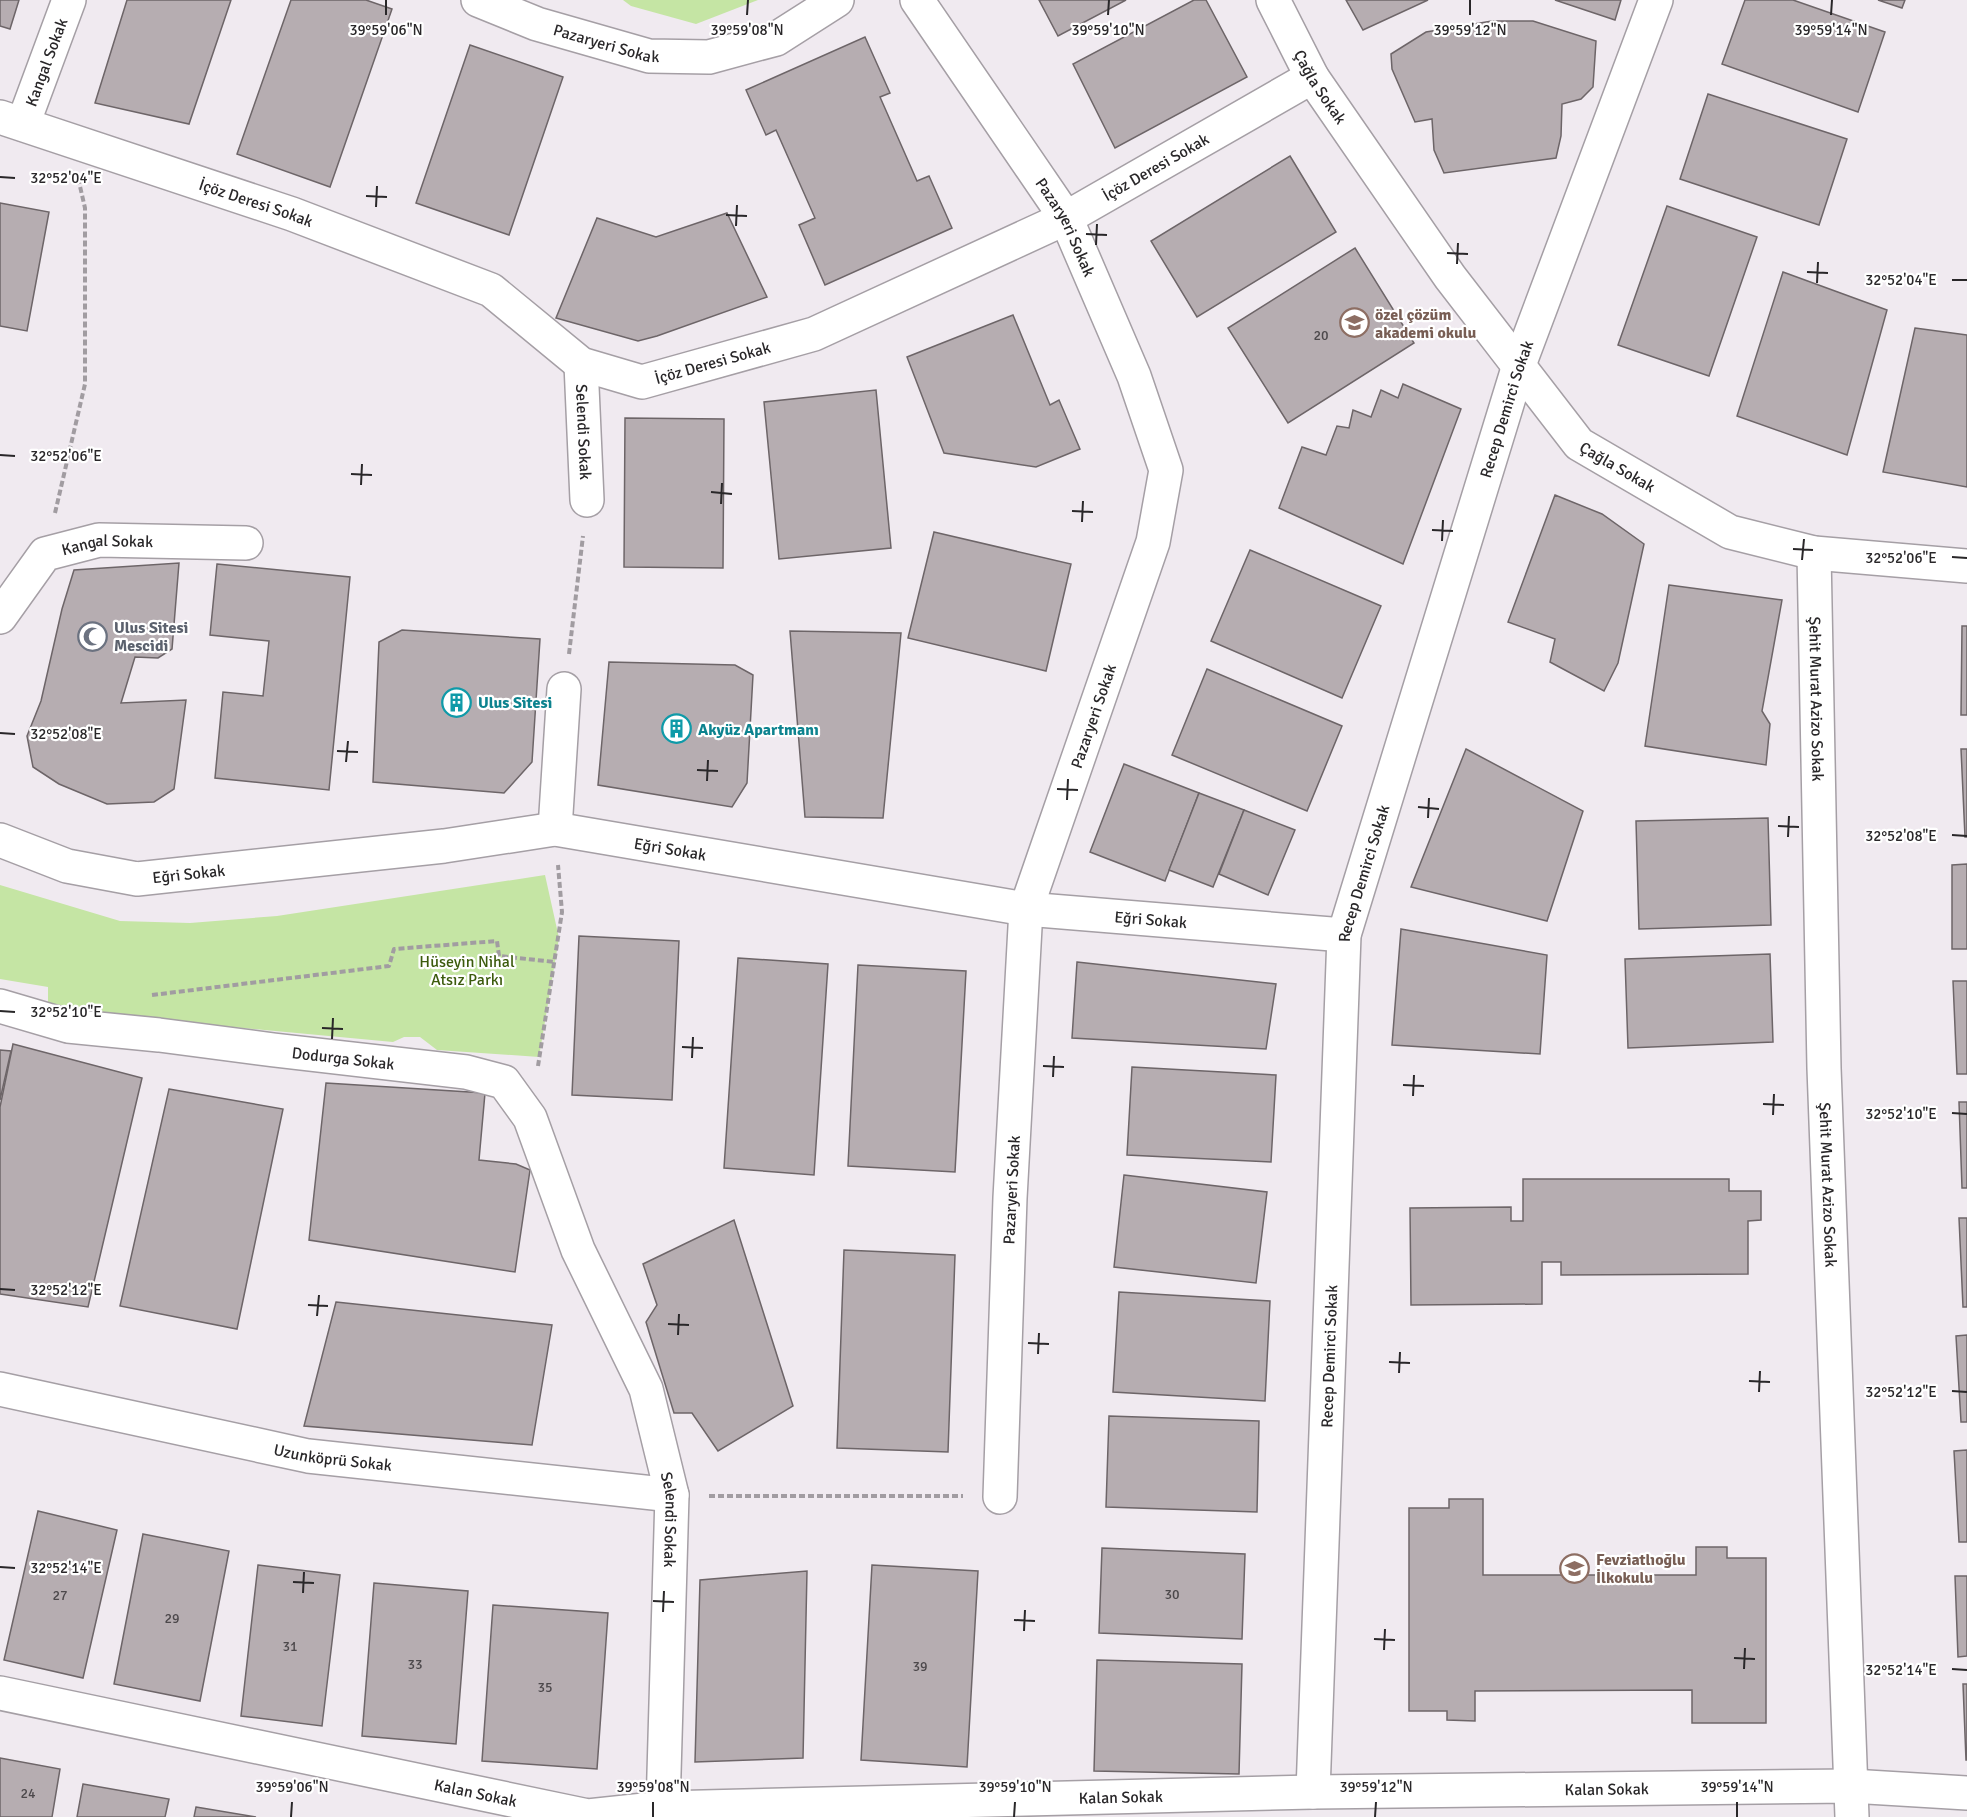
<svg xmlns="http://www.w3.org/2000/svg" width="1967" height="1817" viewBox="0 0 1967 1817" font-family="Signika,sans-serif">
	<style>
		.green { fill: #c5e5a4 }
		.building { fill: #b6adb1; stroke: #6d6568; stroke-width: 1.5 }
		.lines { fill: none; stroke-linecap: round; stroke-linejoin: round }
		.street-casing { stroke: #a59fa5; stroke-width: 36 }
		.path { stroke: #a19ca1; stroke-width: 4; stroke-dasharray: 6 3; stroke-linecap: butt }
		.street { stroke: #fff; stroke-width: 33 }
		.ticks { fill: none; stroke: #292729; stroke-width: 2 }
		.labels { text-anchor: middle; stroke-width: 4.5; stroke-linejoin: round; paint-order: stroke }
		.number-label { font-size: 14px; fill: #4c484b }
		.street-label { font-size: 16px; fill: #292729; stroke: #fff }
		.education-label { font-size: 16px; font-weight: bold; fill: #785e54; stroke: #fff; text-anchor: start }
		.worship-label { font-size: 16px; font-weight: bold; fill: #5b616d; stroke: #fff; text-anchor: start }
		.culture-label { font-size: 16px; font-weight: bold; fill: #0d838f; stroke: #fff; text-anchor: start }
		.park-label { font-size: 16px; fill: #3c5b0d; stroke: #fff }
		.ticks-label { font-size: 15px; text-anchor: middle; fill: #292729; stroke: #fff; stroke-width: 4.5; stroke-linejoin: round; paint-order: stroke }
	</style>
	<rect width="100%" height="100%" fill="#f0eaf0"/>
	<g class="green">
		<polygon points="623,0 758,0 696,24 631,6"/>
		<polygon points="545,875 559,938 539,1057 437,1050 420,1037 404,1037 393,1042 201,1024 48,1006 48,987 0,979 0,885 120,921 190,923 277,916"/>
	</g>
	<g class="building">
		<polygon points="0,0 19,0 10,29 0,26"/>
		<polygon points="127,0 231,0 189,124 95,103"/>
		<polygon points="291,0 366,0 392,9 330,187 237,154"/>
		<polygon points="1039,0 1126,0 1058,36"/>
		<polygon points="1194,0 1206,0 1247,77 1115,148 1073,64"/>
		<polygon points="1346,0 1428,0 1363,30"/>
		<polygon points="1555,0 1621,0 1615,20"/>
		<polygon points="1745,0 1793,0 1885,32 1858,112 1722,64"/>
		<polygon points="1878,0 1905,0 1902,8"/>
		<polygon points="1492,21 1533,21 1596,41 1593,87 1581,99 1562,104 1561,136 1556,158 1444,173 1434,150 1432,119 1415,122 1392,69 1391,54 1426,32"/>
		<polygon points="865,37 890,93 880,97 917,181 929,176 952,228 825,285 799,225 815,218 776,130 766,135 746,90"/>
		<polygon points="470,45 563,77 509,235 416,203"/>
		<polygon points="1708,94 1847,139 1819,225 1680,179"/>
		<polygon points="1290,156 1336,232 1197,317 1151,241"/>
		<polygon points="0,203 49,212 27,331 0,326"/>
		<polygon points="1667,206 1757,237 1709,376 1618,345"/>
		<polygon points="727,213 767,297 657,336 638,341 556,318 597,218 656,237"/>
		<polygon points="1355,248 1414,343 1288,423 1228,328"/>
		<polygon points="1783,272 1887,310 1847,455 1737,416"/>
		<polygon points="1013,315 1050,405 1059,400 1080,449 1036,467 944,453 907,357"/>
		<polygon points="1915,328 1967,335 1967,487 1883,472"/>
		<polygon points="1403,384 1461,409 1403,564 1279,508 1302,447 1326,455 1337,426 1349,428 1353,410 1371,417 1381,390 1398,398"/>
		<polygon points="876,390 891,548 779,559 764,402"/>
		<polygon points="625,418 724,419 723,568 624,567"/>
		<polygon points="1555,495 1602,514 1644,544 1618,663 1604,691 1550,662 1555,639 1508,622"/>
		<polygon points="934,532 1071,564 1046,671 908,638"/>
		<polygon points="1250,550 1381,606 1342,698 1211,641"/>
		<polygon points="179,563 172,649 158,658 135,657 121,703 186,700 174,789 154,802 107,804 59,784 33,767 27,736 41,701 62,609 74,570"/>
		<polygon points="217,564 350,577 329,790 215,778 223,692 263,696 269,641 210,635"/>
		<polygon points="1669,585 1782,600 1762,711 1770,724 1766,765 1645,746"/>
		<polygon points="1962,626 1967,626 1967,715 1961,715"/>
		<polygon points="402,630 540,639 532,762 504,793 373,782 379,642"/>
		<polygon points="790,631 901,633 883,818 805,817"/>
		<polygon points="609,662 735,665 753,675 747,783 732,807 598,785"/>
		<polygon points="1207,669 1342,726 1307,811 1172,755"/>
		<polygon points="1466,749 1583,811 1547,921 1411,887"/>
		<polygon points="1961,749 1967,749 1967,837 1965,837"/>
		<polygon points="1124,764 1199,793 1165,881 1090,852"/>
		<polygon points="1199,793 1244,810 1213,887 1169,870"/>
		<polygon points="1244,810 1295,830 1268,895 1219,874"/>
		<polygon points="1768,818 1771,925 1639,929 1636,821"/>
		<polygon points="1967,864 1967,949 1952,949 1952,865"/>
		<polygon points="1401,929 1547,955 1540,1054 1392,1045"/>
		<polygon points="579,936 679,941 672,1100 572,1095"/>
		<polygon points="1770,954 1773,1042 1628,1048 1625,959"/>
		<polygon points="738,958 828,964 814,1175 724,1168"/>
		<polygon points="1077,962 1276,984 1266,1049 1072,1038"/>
		<polygon points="858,965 966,971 955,1172 848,1166"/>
		<polygon points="1953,981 1967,981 1967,1074 1957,1074"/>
		<polygon points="13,1044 142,1078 88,1307 0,1294 0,1107"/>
		<polygon points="0,1050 11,1051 0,1100"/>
		<polygon points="1132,1067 1276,1075 1271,1162 1127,1155"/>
		<polygon points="326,1083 485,1093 479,1160 516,1164 530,1170 515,1272 309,1240"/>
		<polygon points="169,1089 283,1109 237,1329 120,1306"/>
		<polygon points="1959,1102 1967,1102 1967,1188 1962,1188"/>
		<polygon points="1124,1175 1267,1192 1256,1283 1114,1267"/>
		<polygon points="1523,1179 1729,1179 1729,1191 1761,1191 1761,1220 1748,1221 1748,1274 1561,1275 1561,1262 1542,1262 1542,1304 1411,1305 1410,1208 1511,1207 1511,1221 1523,1221"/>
		<polygon points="1959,1218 1967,1218 1967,1307 1963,1307"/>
		<polygon points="734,1220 793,1406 718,1451 692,1413 674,1413 646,1322 657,1305 643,1264"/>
		<polygon points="844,1250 955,1255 948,1452 837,1448"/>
		<polygon points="1119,1292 1270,1301 1265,1401 1113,1392"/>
		<polygon points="336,1302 552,1325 532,1445 304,1426"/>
		<polygon points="1967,1335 1967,1422 1961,1422 1956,1336"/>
		<polygon points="1109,1416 1259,1421 1257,1512 1106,1507"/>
		<polygon points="1967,1450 1967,1542 1959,1542 1954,1451"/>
		<polygon points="1449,1499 1483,1499 1483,1575 1696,1575 1696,1547 1727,1547 1727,1558 1766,1558 1766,1723 1692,1723 1692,1690 1475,1691 1475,1721 1447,1720 1447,1711 1409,1711 1409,1508 1449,1508"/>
		<polygon points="38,1511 117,1530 83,1678 4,1660"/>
		<polygon points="143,1534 229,1551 200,1701 114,1684"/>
		<polygon points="1102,1548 1245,1554 1242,1639 1099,1633"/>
		<polygon points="258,1565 340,1575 322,1726 241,1716"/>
		<polygon points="872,1565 978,1571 967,1767 861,1760"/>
		<polygon points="807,1571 803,1758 695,1762 700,1580"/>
		<polygon points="1955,1576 1967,1576 1967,1656 1958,1657"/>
		<polygon points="374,1583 468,1591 456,1744 362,1736"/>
		<polygon points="493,1605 608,1613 597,1769 482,1761"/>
		<polygon points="1097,1660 1242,1664 1239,1774 1094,1771"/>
		<polygon points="1963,1684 1967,1684 1967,1760 1966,1760"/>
		<polygon points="0,1758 60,1769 52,1817 0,1817"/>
		<polygon points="83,1784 169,1799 165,1817 77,1817"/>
		<polygon points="196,1807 256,1817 194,1817"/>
	</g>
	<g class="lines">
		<defs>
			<g id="street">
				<path id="s1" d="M478,0L537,24L649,56L709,57L776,39L837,0"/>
				<path id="s2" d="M917,0L1066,218L1134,376L1166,470L1153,542L1026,909L1010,1198L1000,1497"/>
				<path id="s3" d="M1273,0L1312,77L1450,277L1579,444L1730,532L1814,553L1967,566"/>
				<path id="s4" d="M0,117L292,214L491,290L581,364L642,382L814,334L1066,218L1312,77"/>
				<path id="s5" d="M23,124L69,0"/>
				<path id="s6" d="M581,364L587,500"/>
				<path id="s7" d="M1814,553L1824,1068L1852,1817"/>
				<path id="s8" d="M0,617L45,554L99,540L246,543"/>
				<polyline points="555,829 564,689"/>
				<path id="s9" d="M0,840L67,866L137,879L444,846L555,829L1026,909L1344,935"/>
				<path id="s10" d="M0,1006L68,1026L159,1035L274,1050L466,1072L504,1082L530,1118L578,1250L646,1389L672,1495L663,1808"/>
				<path id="s11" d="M0,1389L308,1456L672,1495"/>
				<path id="s12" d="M0,1693L588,1816L663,1808L1313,1792L1851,1786L1967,1793"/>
				<path id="s13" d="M1313,1792L1344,935L1519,365L1656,0"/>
			</g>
		</defs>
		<use href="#street" class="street-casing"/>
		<g class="path">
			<polyline points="55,513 85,384 85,208 79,182"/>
			<polyline points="569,654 583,536"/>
			<polyline points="152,995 389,966 394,949 497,941 499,956 555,962"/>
			<polyline points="538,1066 562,912 558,865"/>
			<polyline points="709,1496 963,1496"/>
		</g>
		<use href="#street" class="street"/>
	</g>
	<path class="ticks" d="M386,15V0M747,15L748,0M1108,15L1109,0M1470,15V0M1831,15L1832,0M0,177L15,178M366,196L387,197M376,207L377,186M726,215L747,216M736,226L737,205M1086,234L1107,235M1096,245L1097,224M1447,253L1468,254M1457,264L1458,243M1807,272L1828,273M1952,280H1967M1817,283L1818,262M0,455L15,456M351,474L372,475M361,485L362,464M711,492L732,494M721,504L722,483M1072,511L1093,512M1082,522L1083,501M1432,530L1453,531M1442,541L1443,520M1793,549L1813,550M1952,557L1967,558M1802,560L1804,539M0,733L15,734M337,751L358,752M346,762L348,741M697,770L718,771M707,781L708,760M1057,789L1078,790M1067,800L1068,779M1418,807L1439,809M1428,818L1429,798M1778,826L1799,827M1952,835L1967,836M1788,837L1789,816M0,1011L15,1012M322,1028L343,1029M332,1039L333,1018M682,1047L703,1048M692,1058L693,1037M1043,1066L1064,1067M1053,1077L1054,1056M1403,1085L1424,1086M1413,1096L1414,1075M1763,1104L1784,1105M1952,1113L1967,1114M1773,1115L1774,1094M0,1289L15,1290M308,1305L328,1306M317,1316L319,1295M668,1324L689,1325M678,1335L679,1314M1028,1343L1049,1344M1038,1354L1039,1333M1389,1362L1410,1363M1399,1373L1400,1352M1749,1381L1770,1382M1952,1391L1967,1392M1759,1392L1760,1371M0,1567L15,1568M293,1582L314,1583M303,1593L304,1572M653,1601L674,1602M663,1612L664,1591M1014,1620L1035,1621M1024,1631L1025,1610M1374,1639L1395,1640M1384,1650L1385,1629M1734,1658L1755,1659M1744,1669L1745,1648M1952,1669L1967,1670M291,1817L292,1802M653,1817V1802M1014,1817L1015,1802M1375,1817L1376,1802M1737,1817V1802"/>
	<defs>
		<symbol id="school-ring" viewBox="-11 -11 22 22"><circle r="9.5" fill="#fff" stroke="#8d6e63" stroke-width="1.5"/><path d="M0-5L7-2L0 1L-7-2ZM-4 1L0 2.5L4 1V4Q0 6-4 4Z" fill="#8d6e63"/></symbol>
		<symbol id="mosque-ring" viewBox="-11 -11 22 22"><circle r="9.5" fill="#fff" stroke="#6b7280" stroke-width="1.5"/><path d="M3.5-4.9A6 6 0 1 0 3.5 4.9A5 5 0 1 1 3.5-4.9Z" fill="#6b7280"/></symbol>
		<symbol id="building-ring" viewBox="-11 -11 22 22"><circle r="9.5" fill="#fff" stroke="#0f9aa8" stroke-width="1.5"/><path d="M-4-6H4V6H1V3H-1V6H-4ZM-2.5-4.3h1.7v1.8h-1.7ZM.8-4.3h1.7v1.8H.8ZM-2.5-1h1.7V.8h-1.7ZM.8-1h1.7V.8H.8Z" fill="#0f9aa8"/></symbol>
	</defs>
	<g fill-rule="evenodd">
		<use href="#school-ring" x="1338" y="306" width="33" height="33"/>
		<use href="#mosque-ring" x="76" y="620" width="33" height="33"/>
		<use href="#building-ring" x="440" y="686" width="33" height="33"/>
		<use href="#building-ring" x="660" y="712" width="33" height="33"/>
		<use href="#school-ring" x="1558" y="1552" width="33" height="33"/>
	</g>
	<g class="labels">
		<g class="number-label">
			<text x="1321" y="340">20</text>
			<text x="1172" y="1599">30</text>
			<text x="60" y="1600">27</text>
			<text x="172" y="1623">29</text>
			<text x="290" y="1651">31</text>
			<text x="415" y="1669">33</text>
			<text x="920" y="1671">39</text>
			<text x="545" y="1692">35</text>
			<text x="28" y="1798">24</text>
		</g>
		<g class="street-label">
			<text dy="6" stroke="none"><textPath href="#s1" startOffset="136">Pazaryeri Sokak</textPath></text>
			<text dy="6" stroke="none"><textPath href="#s5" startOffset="66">Kangal Sokak</textPath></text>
			<text dy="6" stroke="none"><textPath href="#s3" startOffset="99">Çağla Sokak</textPath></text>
			<text dy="6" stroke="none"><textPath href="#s4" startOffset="1260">İçöz Deresi Sokak</textPath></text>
			<text dy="6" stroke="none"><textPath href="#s4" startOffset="270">İçöz Deresi Sokak</textPath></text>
			<text dy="6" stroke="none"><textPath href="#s2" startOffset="272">Pazaryeri Sokak</textPath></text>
			<text dy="6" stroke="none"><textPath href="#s4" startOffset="774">İçöz Deresi Sokak</textPath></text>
			<text dy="6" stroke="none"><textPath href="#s13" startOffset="1408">Recep Demirci Sokak</textPath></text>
			<text dy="6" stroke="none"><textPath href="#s6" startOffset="68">Selendi Sokak</textPath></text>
			<text dy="6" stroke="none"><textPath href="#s3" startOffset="585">Çağla Sokak</textPath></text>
			<text dy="6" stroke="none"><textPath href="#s8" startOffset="141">Kangal Sokak</textPath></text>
			<text dy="6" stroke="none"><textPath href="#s7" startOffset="146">Şehit Murat Azizo Sokak</textPath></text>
			<text transform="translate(1093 716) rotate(-71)" y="6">Pazaryeri Sokak</text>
			<text dy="6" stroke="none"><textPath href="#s9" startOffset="681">Eğri Sokak</textPath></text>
			<text dy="6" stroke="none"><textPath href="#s9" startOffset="195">Eğri Sokak</textPath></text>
			<text dy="6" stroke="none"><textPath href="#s13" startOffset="922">Recep Demirci Sokak</textPath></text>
			<text dy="6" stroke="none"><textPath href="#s9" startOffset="1167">Eğri Sokak</textPath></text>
			<text dy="6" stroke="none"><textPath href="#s10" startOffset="348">Dodurga Sokak</textPath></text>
			<text dy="6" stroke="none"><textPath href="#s7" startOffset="632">Şehit Murat Azizo Sokak</textPath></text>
			<text transform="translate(1011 1190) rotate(-87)" y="6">Pazaryeri Sokak</text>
			<text dy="6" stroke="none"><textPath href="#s13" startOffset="436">Recep Demirci Sokak</textPath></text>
			<text dy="6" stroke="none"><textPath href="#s11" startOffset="340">Uzunköprü Sokak</textPath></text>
			<text dy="6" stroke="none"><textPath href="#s10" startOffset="984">Selendi Sokak</textPath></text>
			<text dy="6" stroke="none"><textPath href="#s12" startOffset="1620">Kalan Sokak</textPath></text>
			<text dy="6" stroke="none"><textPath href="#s12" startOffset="486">Kalan Sokak</textPath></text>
			<text dy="6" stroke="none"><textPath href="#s12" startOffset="1134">Kalan Sokak</textPath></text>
		</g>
		<g class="education-label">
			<text x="1375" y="320">özel çözüm<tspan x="1375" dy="18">akademi okulu</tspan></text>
			<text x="1596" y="1565">Fevziatlıoğlu<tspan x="1596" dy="18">İlkokulu</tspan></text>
		</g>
		<g class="worship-label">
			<text x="114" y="633">Ulus Sitesi<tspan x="114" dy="18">Mescidi</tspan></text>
		</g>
		<g class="culture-label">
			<text x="478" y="708">Ulus Sitesi</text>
			<text x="698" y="735">Akyüz Apartmanı</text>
		</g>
		<g class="park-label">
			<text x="467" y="967">Hüseyin Nihal<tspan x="467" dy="18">Atsız Parkı</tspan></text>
		</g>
	</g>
	<g class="ticks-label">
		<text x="386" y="35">39°59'06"N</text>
		<text x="747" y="35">39°59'08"N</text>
		<text x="1108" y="35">39°59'10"N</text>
		<text x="1470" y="35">39°59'12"N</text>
		<text x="1831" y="35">39°59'14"N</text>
		<text x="66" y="183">32°52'04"E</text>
		<text x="1901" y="285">32°52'04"E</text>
		<text x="66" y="461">32°52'06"E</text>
		<text x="1901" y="563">32°52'06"E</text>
		<text x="66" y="739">32°52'08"E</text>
		<text x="1901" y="841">32°52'08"E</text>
		<text x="66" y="1017">32°52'10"E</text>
		<text x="1901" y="1119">32°52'10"E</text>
		<text x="66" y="1295">32°52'12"E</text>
		<text x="1901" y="1397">32°52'12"E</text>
		<text x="66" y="1573">32°52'14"E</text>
		<text x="1901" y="1675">32°52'14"E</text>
		<text x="292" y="1792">39°59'06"N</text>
		<text x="653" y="1792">39°59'08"N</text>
		<text x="1015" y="1792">39°59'10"N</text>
		<text x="1376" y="1792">39°59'12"N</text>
		<text x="1737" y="1792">39°59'14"N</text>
	</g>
</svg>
